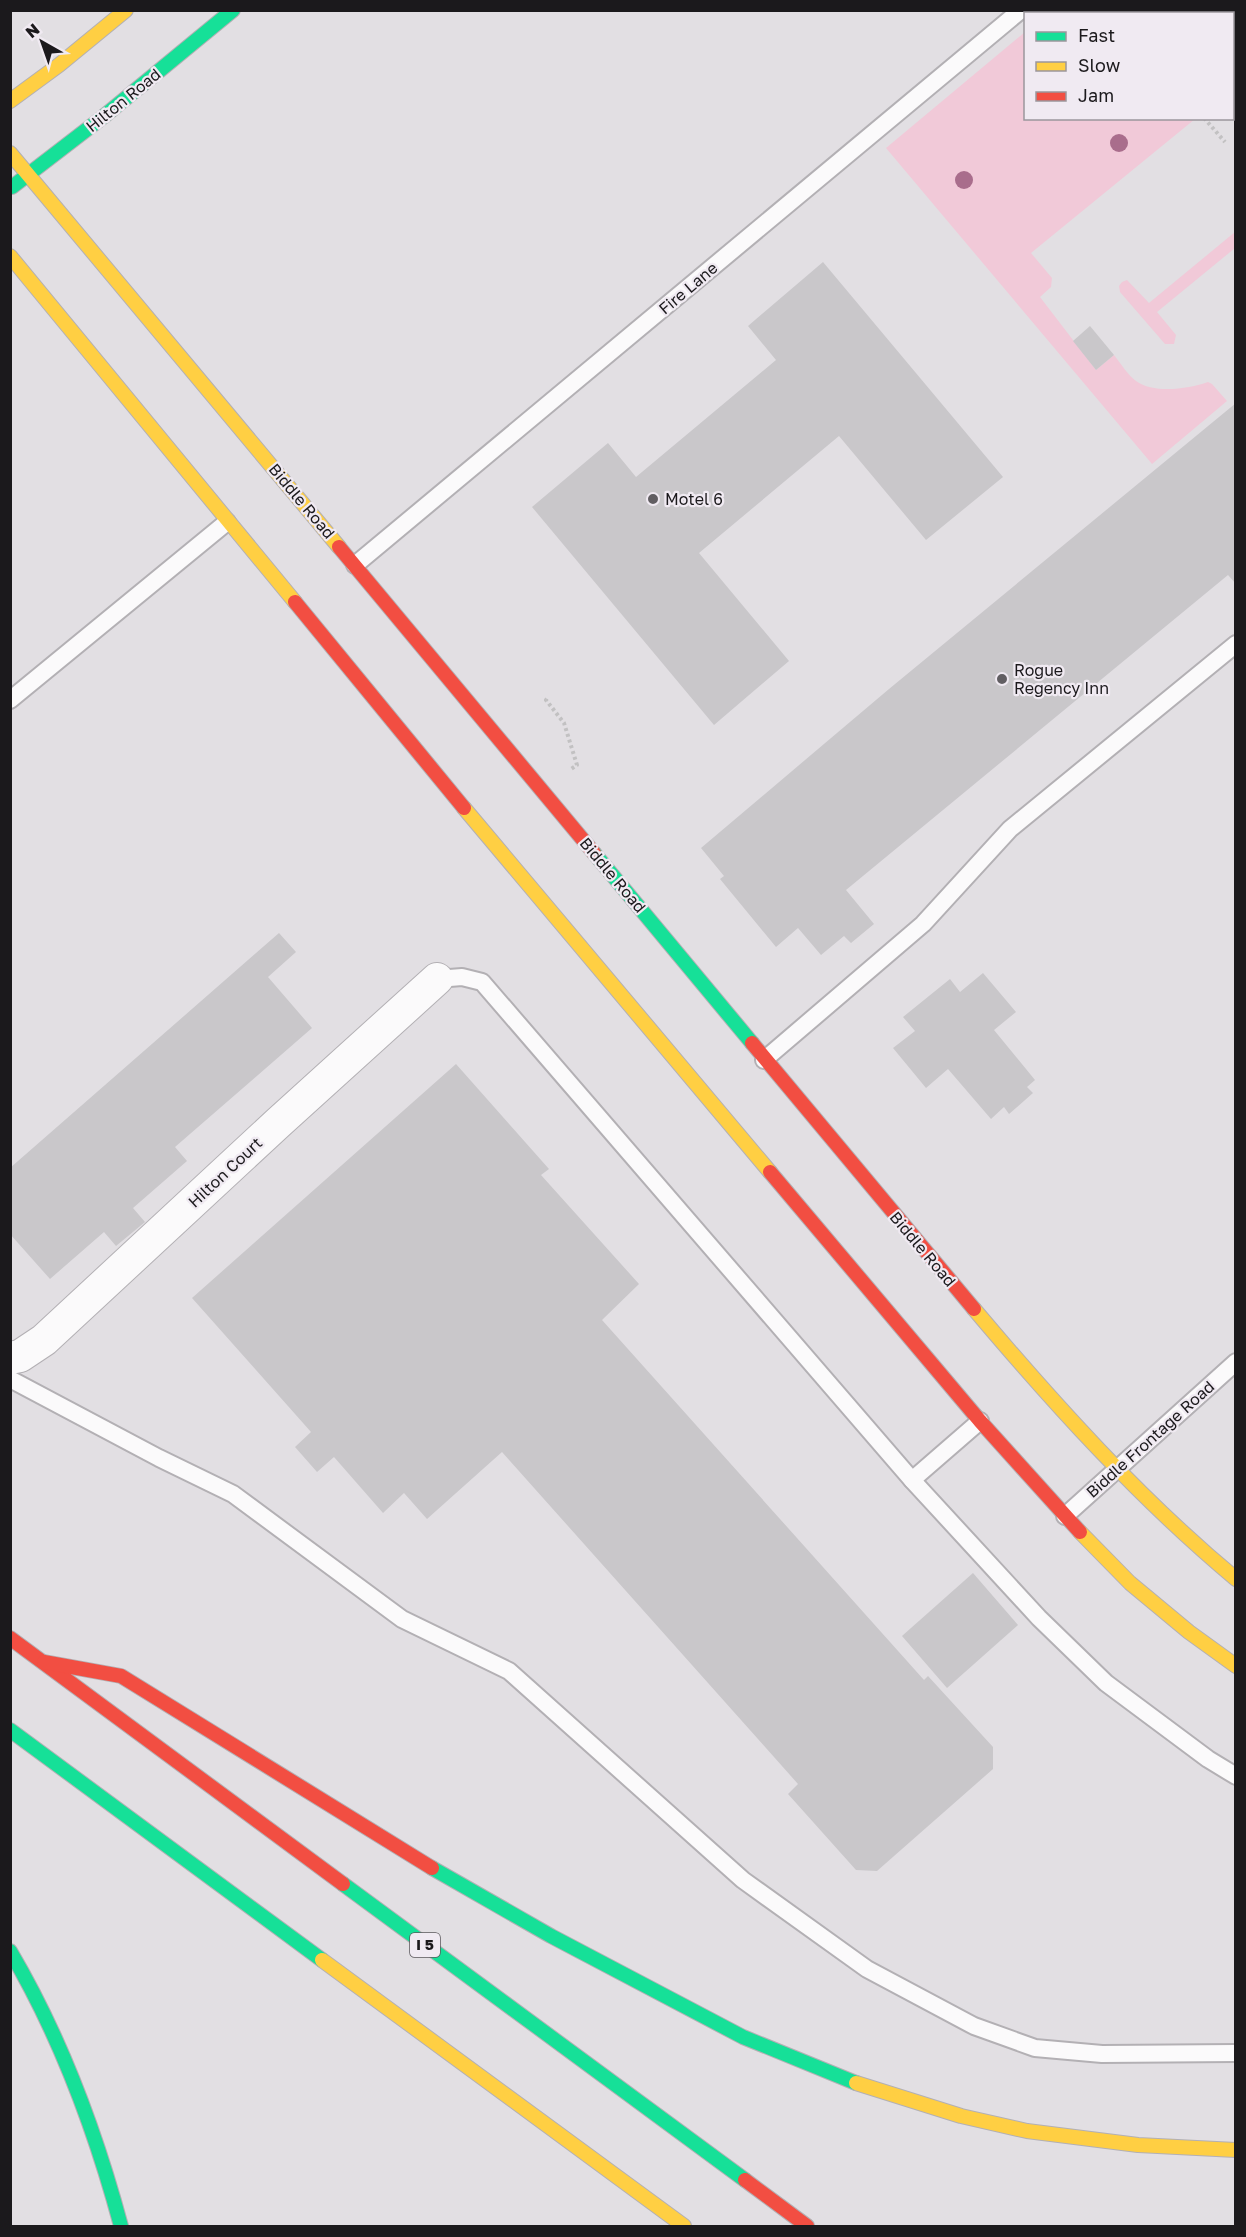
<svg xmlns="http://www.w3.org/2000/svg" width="1246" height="2237" viewBox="0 0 1246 2237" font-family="'Golos Text',sans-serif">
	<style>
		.green { fill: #f1c9d8 }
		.building { fill: #c9c7ca }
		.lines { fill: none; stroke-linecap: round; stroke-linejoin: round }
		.lane-casing { stroke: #b3b0b4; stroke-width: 20 }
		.street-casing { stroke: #b3b0b4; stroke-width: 34 }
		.fast-casing { stroke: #b3b0b4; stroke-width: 16 }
		.slow-casing { stroke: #b3b0b4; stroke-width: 16 }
		.jam-casing { stroke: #b3b0b4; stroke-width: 16 }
		.path { stroke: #c2c1c2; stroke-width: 4; stroke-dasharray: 3 3; stroke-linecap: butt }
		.lane { stroke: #fbfafb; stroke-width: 16 }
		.street { stroke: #fbfafb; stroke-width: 32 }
		.fast { stroke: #16e098; stroke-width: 14 }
		.slow { stroke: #ffcf43; stroke-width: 14 }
		.jam { stroke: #f24e42; stroke-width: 14 }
		.tree { fill: #a96d8c }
		.poi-dot { fill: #615e62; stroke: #f0eaf2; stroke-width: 2 }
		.labels { text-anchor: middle; stroke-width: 4.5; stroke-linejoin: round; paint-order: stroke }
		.shield { fill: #f0eaf2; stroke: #5b585c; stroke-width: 1.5 }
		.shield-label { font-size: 15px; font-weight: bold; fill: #1b191c }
		.street-label { font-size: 16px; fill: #1b191c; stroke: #f0eaf2 }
		.poi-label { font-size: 16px; fill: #1b191c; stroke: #f0eaf2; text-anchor: start }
	</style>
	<rect width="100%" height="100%" fill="#e2dfe3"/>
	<g class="green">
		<polygon points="1051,11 1235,11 1235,85 1233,87 1232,14 1048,13"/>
		<path d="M1025,32L1026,118L1195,119L1031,253L1052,278L1051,287L1040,297L1096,370L1114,355C1121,364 1128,375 1136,381C1154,394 1188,389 1208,382L1212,384L1227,401L1152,464L886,148Z"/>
		<polygon points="1235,232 1235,248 1157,312 1176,335 1174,344 1165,344 1120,292 1119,286 1122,282 1127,280 1149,303"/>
	</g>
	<g class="building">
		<polygon points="823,262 1003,477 926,540 839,436 699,553 789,661 714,725 532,507 608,443 636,477 776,360 748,326"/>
		<polygon points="1090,326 1114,355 1096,370 1073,341"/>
		<polygon points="1236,403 1236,584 1228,575 846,890 874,924 851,943 844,936 821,955 798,928 776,947 720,879 724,876 701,848 889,689"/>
		<polygon points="279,933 296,952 268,977 312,1028 175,1147 187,1161 133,1208 145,1222 116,1246 104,1232 50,1279 10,1234 10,1168"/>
		<polygon points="983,973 1016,1012 994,1030 1035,1080 1027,1087 1033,1093 1009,1114 1004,1107 991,1119 948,1069 926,1088 893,1048 915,1031 903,1017 950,979 960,992"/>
		<polygon points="456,1064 549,1169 541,1175 639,1284 602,1320 924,1680 928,1676 993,1747 993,1769 877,1871 856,1870 788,1794 798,1784 502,1452 427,1519 404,1493 383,1513 334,1457 317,1472 295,1447 311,1432 192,1298"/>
		<polygon points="973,1573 1018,1625 947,1688 902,1636"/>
	</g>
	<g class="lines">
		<defs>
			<g id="lane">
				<polyline points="355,565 1021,10"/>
				<polyline points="10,700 227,522"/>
				<polyline points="437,979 462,977 482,982 912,1480 980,1421"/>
				<polyline points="764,1060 923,924 1010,829 1236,644"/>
				<polyline points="10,1379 159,1458 233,1494 402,1619 509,1671 743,1880 867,1969 974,2026 1035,2048 1102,2054 1236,2053"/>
				<polyline points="912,1480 1039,1618 1106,1683 1208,1759 1236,1776"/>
				<polyline points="1065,1516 1236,1362"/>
			</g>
			<polyline id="street" points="10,1358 20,1356 44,1340 278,1123 437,979"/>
			<g id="fast">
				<polyline points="12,187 103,117 233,10"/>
				<polyline points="594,853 752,1043"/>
				<polyline points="10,1730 322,1960"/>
				<polyline points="432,1868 551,1936 743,2037 856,2083"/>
				<polyline points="343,1884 745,2180"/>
				<path d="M10,1951C59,2034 96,2133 121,2226"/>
			</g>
			<g id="slow">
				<polyline points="10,101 59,65 126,10"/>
				<polyline points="10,153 339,547"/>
				<polyline points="10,256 295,602"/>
				<polyline points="464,808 770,1172"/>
				<path d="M974,1309C1055,1405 1140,1499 1236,1579"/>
				<polyline points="1080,1532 1130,1583 1189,1632 1236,1666"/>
				<polyline points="322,1960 684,2226"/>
				<polyline points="856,2083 961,2116 1027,2131 1138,2145 1236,2150"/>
			</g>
			<g id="jam">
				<polyline points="339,547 594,853"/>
				<polyline points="295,602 464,808"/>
				<polyline points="752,1043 974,1309"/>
				<polyline points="770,1172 980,1421 1080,1532"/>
				<polyline points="10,1638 343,1884"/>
				<polyline points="44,1662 121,1676 432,1868"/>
				<polyline points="745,2180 807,2226"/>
			</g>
		</defs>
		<use href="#lane" class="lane-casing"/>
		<use href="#street" class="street-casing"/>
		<use href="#fast" class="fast-casing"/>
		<use href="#slow" class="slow-casing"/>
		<use href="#jam" class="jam-casing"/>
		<g class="path">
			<polyline points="1204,118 1225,142"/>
			<polyline points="547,699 546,700 564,723 577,765 571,769"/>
		</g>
		<use href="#lane" class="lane"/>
		<use href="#street" class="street"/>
		<use href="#fast" class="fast"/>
		<use href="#slow" class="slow"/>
		<use href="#jam" class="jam"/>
	</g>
	<g class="tree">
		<circle cx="1119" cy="143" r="9"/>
		<circle cx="964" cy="180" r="9"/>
	</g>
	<g class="poi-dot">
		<circle cx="653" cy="499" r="6"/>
		<circle cx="1002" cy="679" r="6"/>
	</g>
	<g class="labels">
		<rect class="shield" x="410" y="1933" width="30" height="24" rx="4.5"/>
		<g class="shield-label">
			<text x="425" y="1950">I 5</text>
		</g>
		<g class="street-label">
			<text transform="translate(123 100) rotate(-39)" y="6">Hilton Road</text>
			<text transform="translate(688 288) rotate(-40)" y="6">Fire Lane</text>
			<text transform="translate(302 501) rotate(50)" y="6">Biddle Road</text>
			<text transform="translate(613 875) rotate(50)" y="6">Biddle Road</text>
			<text transform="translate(225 1172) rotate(-43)" y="6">Hilton Court</text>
			<text transform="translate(923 1249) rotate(50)" y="6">Biddle Road</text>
			<text transform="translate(1150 1439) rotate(-42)" y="6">Biddle Frontage Road</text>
		</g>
		<g class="poi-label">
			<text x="665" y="505">Motel 6</text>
			<text x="1014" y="676">Rogue<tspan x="1014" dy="18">Regency Inn</tspan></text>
		</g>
	</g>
	<rect width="1246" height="2237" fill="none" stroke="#1b191c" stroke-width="24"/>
	<rect x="1024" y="12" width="210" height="108" fill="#f0eaf2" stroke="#9b969c" stroke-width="1.5"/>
	<rect x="1036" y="32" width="30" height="9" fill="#16e098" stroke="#9b969c" stroke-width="1.5"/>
	<text x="1078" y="42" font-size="18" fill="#1b191c">Fast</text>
	<rect x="1036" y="62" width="30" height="9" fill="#ffcf43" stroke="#9b969c" stroke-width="1.5"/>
	<text x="1078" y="72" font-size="18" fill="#1b191c">Slow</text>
	<rect x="1036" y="92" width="30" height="9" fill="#f24e42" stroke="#9b969c" stroke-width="1.5"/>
	<text x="1078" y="102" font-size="18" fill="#1b191c">Jam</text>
	<g transform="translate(42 42) rotate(320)" stroke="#f0eaf2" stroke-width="4.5" paint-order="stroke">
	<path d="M0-4.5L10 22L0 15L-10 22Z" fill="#1b191c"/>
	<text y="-9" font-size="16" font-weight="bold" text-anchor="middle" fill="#1b191c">N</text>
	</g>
</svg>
